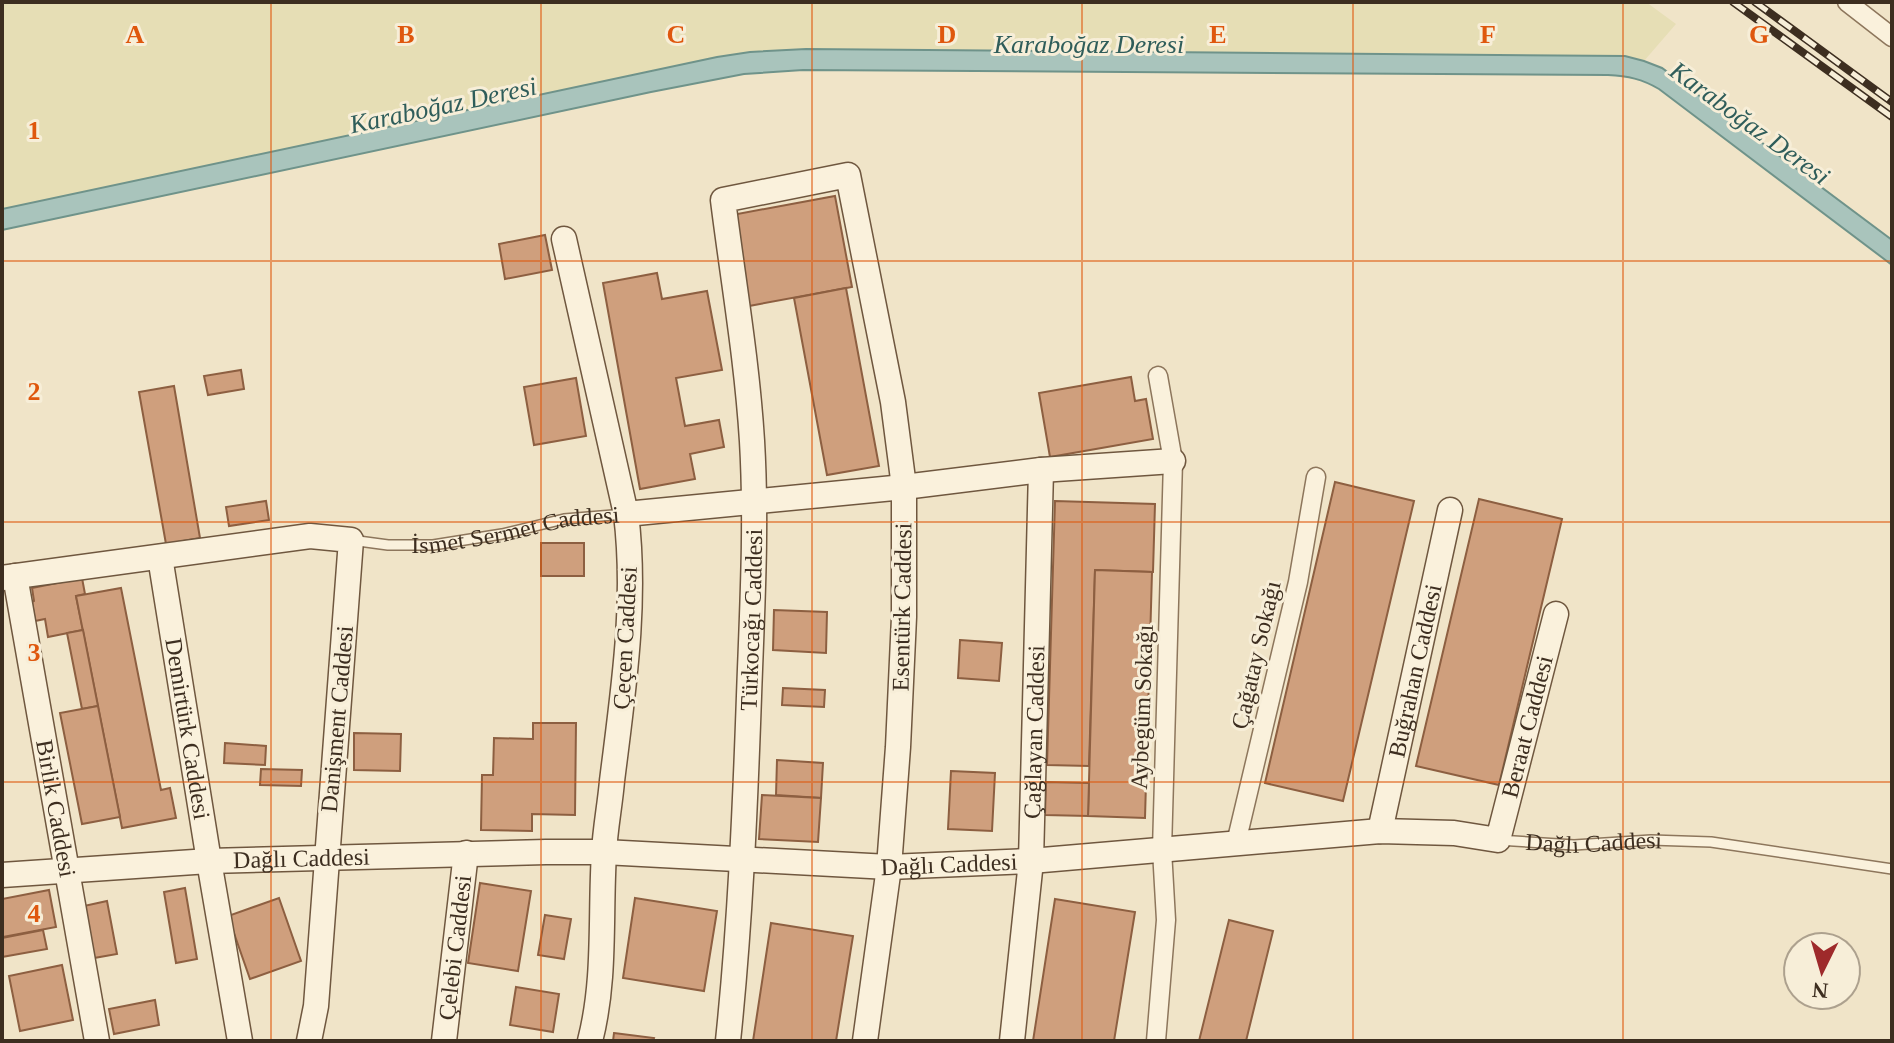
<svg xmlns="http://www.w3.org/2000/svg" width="1894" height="1043" viewBox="0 0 1894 1043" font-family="Georgia,serif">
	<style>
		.farmland { fill: #e6deb5 }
		.water { fill: #a9c4bc; stroke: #6f938a; stroke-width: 2 }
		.building { fill: #cf9f7d; stroke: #8d5f41; stroke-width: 2 }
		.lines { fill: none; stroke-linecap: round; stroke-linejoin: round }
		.lane-casing { stroke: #8d765c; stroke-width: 12 }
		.street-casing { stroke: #8d765c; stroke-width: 21 }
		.secondary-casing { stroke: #6f573f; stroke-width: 27 }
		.lane { stroke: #faf1dc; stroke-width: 9 }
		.street { stroke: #faf1dc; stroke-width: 18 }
		.secondary { stroke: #faf1dc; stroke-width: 24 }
		.rail-casing { stroke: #3d2e20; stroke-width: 8 }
		.rail { stroke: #f7eed8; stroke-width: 5; stroke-dasharray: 15; stroke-linecap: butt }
		.grid { fill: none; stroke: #df570d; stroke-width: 2; stroke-opacity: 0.55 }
		.labels { text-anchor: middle; stroke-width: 6; stroke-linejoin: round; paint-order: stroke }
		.street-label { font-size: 24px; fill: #3d2e20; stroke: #f7eed8 }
		.water-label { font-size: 26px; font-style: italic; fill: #2f5d5a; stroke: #f7eed8 }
		.grid-label { font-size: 26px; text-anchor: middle; font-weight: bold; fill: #df570d; stroke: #f7eed8; stroke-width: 6; stroke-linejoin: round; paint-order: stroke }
	</style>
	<rect width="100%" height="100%" fill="#f0e4c8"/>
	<polygon class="farmland" points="2,2 1646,2 1676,24 1644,61 1625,56 1462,54 806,49 750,52 717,57 2,209"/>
	<path class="water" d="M806,49L1625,56L1644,61L1662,68L1892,240V265L1659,89C1642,79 1628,76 1608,75L803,70L744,74L651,92L2,230V209L717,57L750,52Z"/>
	<g class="building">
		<polygon points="835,196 852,287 749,306 732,215"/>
		<polygon points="545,235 552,270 505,279 499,244"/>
		<polygon points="657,273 662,299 707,291 722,370 676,378 685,426 719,420 724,447 690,454 695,479 640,489 603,283"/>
		<polygon points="846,288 879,466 827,475 794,298"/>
		<polygon points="241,370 244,389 208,395 204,376"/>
		<polygon points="1131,377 1135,401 1146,399 1153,439 1050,457 1039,393"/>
		<polygon points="576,378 586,436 534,445 524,387"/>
		<polygon points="174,386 200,538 166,544 139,392"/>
		<polygon points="1335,482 1414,501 1343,801 1265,783"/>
		<polygon points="1479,499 1562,519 1499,785 1416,766"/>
		<polygon points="266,501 269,520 229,526 226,507"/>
		<polygon points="1055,501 1155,504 1153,572 1095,570 1089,766 1047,765"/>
		<rect x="541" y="543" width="43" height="33"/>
		<polygon points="1095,570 1152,572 1145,818 1088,816"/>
		<polygon points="82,578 85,594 76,596 83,630 48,637 45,619 35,621 32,602 34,601 32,588"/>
		<polygon points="121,588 161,790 170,788 176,818 122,828 76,596"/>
		<polygon points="774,610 827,612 826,653 773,650"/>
		<polygon points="83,630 98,706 82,709 67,633"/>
		<polygon points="960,640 1002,643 999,681 958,678"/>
		<polygon points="783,688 825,690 824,707 782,705"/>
		<polygon points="98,706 120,817 82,824 60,713"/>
		<polygon points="533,723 576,723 575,815 532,814 532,831 481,830 482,775 493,775 494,738 533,739"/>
		<polygon points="354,733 401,734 400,771 354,770"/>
		<polygon points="225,743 266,746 265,765 224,763"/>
		<polygon points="777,760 823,763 821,798 776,795"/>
		<polygon points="261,769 302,770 301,786 260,785"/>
		<polygon points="951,771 995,773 992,831 948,829"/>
		<polygon points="1046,782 1089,783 1088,816 1045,815"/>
		<polygon points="762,795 821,798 818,842 759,839"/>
		<polygon points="480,883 531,891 518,971 468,963"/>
		<polygon points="185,888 197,959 176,963 164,892"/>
		<polygon points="49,890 56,927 3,937 2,899"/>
		<polygon points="279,898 301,961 250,979 228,916"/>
		<polygon points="635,898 717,911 704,991 623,978"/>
		<polygon points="1055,899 1135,912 1114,1041 1033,1041"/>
		<polygon points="107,901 117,954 94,958 84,906"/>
		<polygon points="545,915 571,919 564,959 538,955"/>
		<polygon points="1229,920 1273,931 1246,1041 1199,1041"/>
		<polygon points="771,923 853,936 836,1041 753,1041"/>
		<polygon points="43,930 47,949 2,957 2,938"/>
		<polygon points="62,965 73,1020 20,1031 9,976"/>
		<polygon points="516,987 559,994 553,1032 510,1025"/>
		<polygon points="155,1000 159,1025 114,1034 109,1009"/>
		<polygon points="614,1033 654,1038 653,1041 613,1041"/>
	</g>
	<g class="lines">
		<defs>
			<g id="lane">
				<path id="s1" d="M351,540L388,545H433L502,534L564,519L625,514"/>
				<path id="s2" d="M1498,840L1574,845L1651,840L1711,842L1892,869"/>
			</g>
			<g id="street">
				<polyline points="1847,2 1892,37"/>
				<polyline points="1236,843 1298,582 1316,477"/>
				<polyline points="1156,1041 1166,920 1162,850 1173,461 1158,376"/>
			</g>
			<g id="secondary">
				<path d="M564,239L626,514C637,603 623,692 612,781C610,805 605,829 604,853C600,916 606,979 590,1041"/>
				<polyline points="626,514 904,487 1041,470 1173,461"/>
				<path id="s3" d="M160,557L209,861L240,1041"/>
				<path id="s4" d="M15,576L97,1041"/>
				<polyline points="2,578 310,536 351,540 316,1006 309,1041"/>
				<path id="s5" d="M1380,831L1450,510"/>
				<path id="s6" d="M2,875L209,861L546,852H604L889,867L1031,861L1380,831L1454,833L1498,840L1556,614"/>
				<path id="s7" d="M444,1041L466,853"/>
				<path id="s8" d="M728,1041C740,926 745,811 749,696C752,611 757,526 752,441C747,360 733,280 723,200L848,175L893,402L904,487V617L898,747L889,867L865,1041"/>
				<path id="s9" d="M1012,1041L1031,861L1041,470"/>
			</g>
		</defs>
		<use href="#lane" class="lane-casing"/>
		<use href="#street" class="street-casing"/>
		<use href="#secondary" class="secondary-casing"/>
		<use href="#lane" class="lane"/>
		<use href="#street" class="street"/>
		<use href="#secondary" class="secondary"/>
		<defs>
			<g id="rail">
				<polyline points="1733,2 1892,117"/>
				<polyline points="1755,2 1892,102"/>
			</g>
		</defs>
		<use href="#rail" class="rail-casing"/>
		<use href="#rail" class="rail"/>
	</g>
	<path class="grid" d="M271,2V1041M541,2V1041M812,2V1041M1082,2V1041M1353,2V1041M1623,2V1041M2,261H1892M2,522H1892M2,782H1892"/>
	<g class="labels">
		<g class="street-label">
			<text dy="8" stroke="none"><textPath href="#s1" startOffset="166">İsmet Sermet Caddesi</textPath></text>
			<text transform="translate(902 607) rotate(-89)" y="8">Esentürk Caddesi</text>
			<text dy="8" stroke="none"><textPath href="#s8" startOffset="422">Türkocağı Caddesi</textPath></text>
			<text transform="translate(625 638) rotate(-87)" y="8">Çeçen Caddesi</text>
			<text transform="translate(1256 655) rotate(-77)" y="8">Çağatay Sokağı</text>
			<text dy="8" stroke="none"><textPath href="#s5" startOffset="164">Buğrahan Caddesi</textPath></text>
			<text transform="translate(1142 707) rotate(-88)" y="8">Aybegüm Sokağı</text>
			<text transform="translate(337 719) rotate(-85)" y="8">Danişment Caddesi</text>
			<text dy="8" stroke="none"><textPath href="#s6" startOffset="1616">Beraat Caddesi</textPath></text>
			<text dy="8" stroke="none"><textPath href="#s3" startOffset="174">Demirtürk Caddesi</textPath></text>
			<text dy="8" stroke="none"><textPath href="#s9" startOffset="310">Çağlayan Caddesi</textPath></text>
			<text dy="8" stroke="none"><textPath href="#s4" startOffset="236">Birlik Caddesi</textPath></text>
			<text dy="8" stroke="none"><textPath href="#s2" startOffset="96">Dağlı Caddesi</textPath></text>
			<text dy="8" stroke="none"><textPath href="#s6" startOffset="300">Dağlı Caddesi</textPath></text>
			<text dy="8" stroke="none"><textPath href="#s6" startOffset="948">Dağlı Caddesi</textPath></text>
			<text dy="8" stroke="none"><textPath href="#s7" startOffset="94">Çelebi Caddesi</textPath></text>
		</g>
		<g class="water-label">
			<text x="1089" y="53">Karaboğaz Deresi</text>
			<text transform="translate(443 105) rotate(-12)" y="9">Karaboğaz Deresi</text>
			<text transform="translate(1750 123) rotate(36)" y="9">Karaboğaz Deresi</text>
		</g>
	</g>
	<g class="grid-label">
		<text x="135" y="43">A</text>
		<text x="406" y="43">B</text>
		<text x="676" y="43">C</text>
		<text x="947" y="43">D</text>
		<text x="1218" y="43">E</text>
		<text x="1488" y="43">F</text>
		<text x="1759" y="43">G</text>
		<text x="34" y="139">1</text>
		<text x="34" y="400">2</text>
		<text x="34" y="661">3</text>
		<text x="34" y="922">4</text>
	</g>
	<rect width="1894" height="1043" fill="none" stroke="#3d2e20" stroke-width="8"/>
	<g transform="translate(1822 971) rotate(185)"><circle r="38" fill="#f7eed8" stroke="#ada18e" stroke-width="2"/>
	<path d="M0-6L14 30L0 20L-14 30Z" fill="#9e2a2b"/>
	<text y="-12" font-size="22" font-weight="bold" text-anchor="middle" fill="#3d2e20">N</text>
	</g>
</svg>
